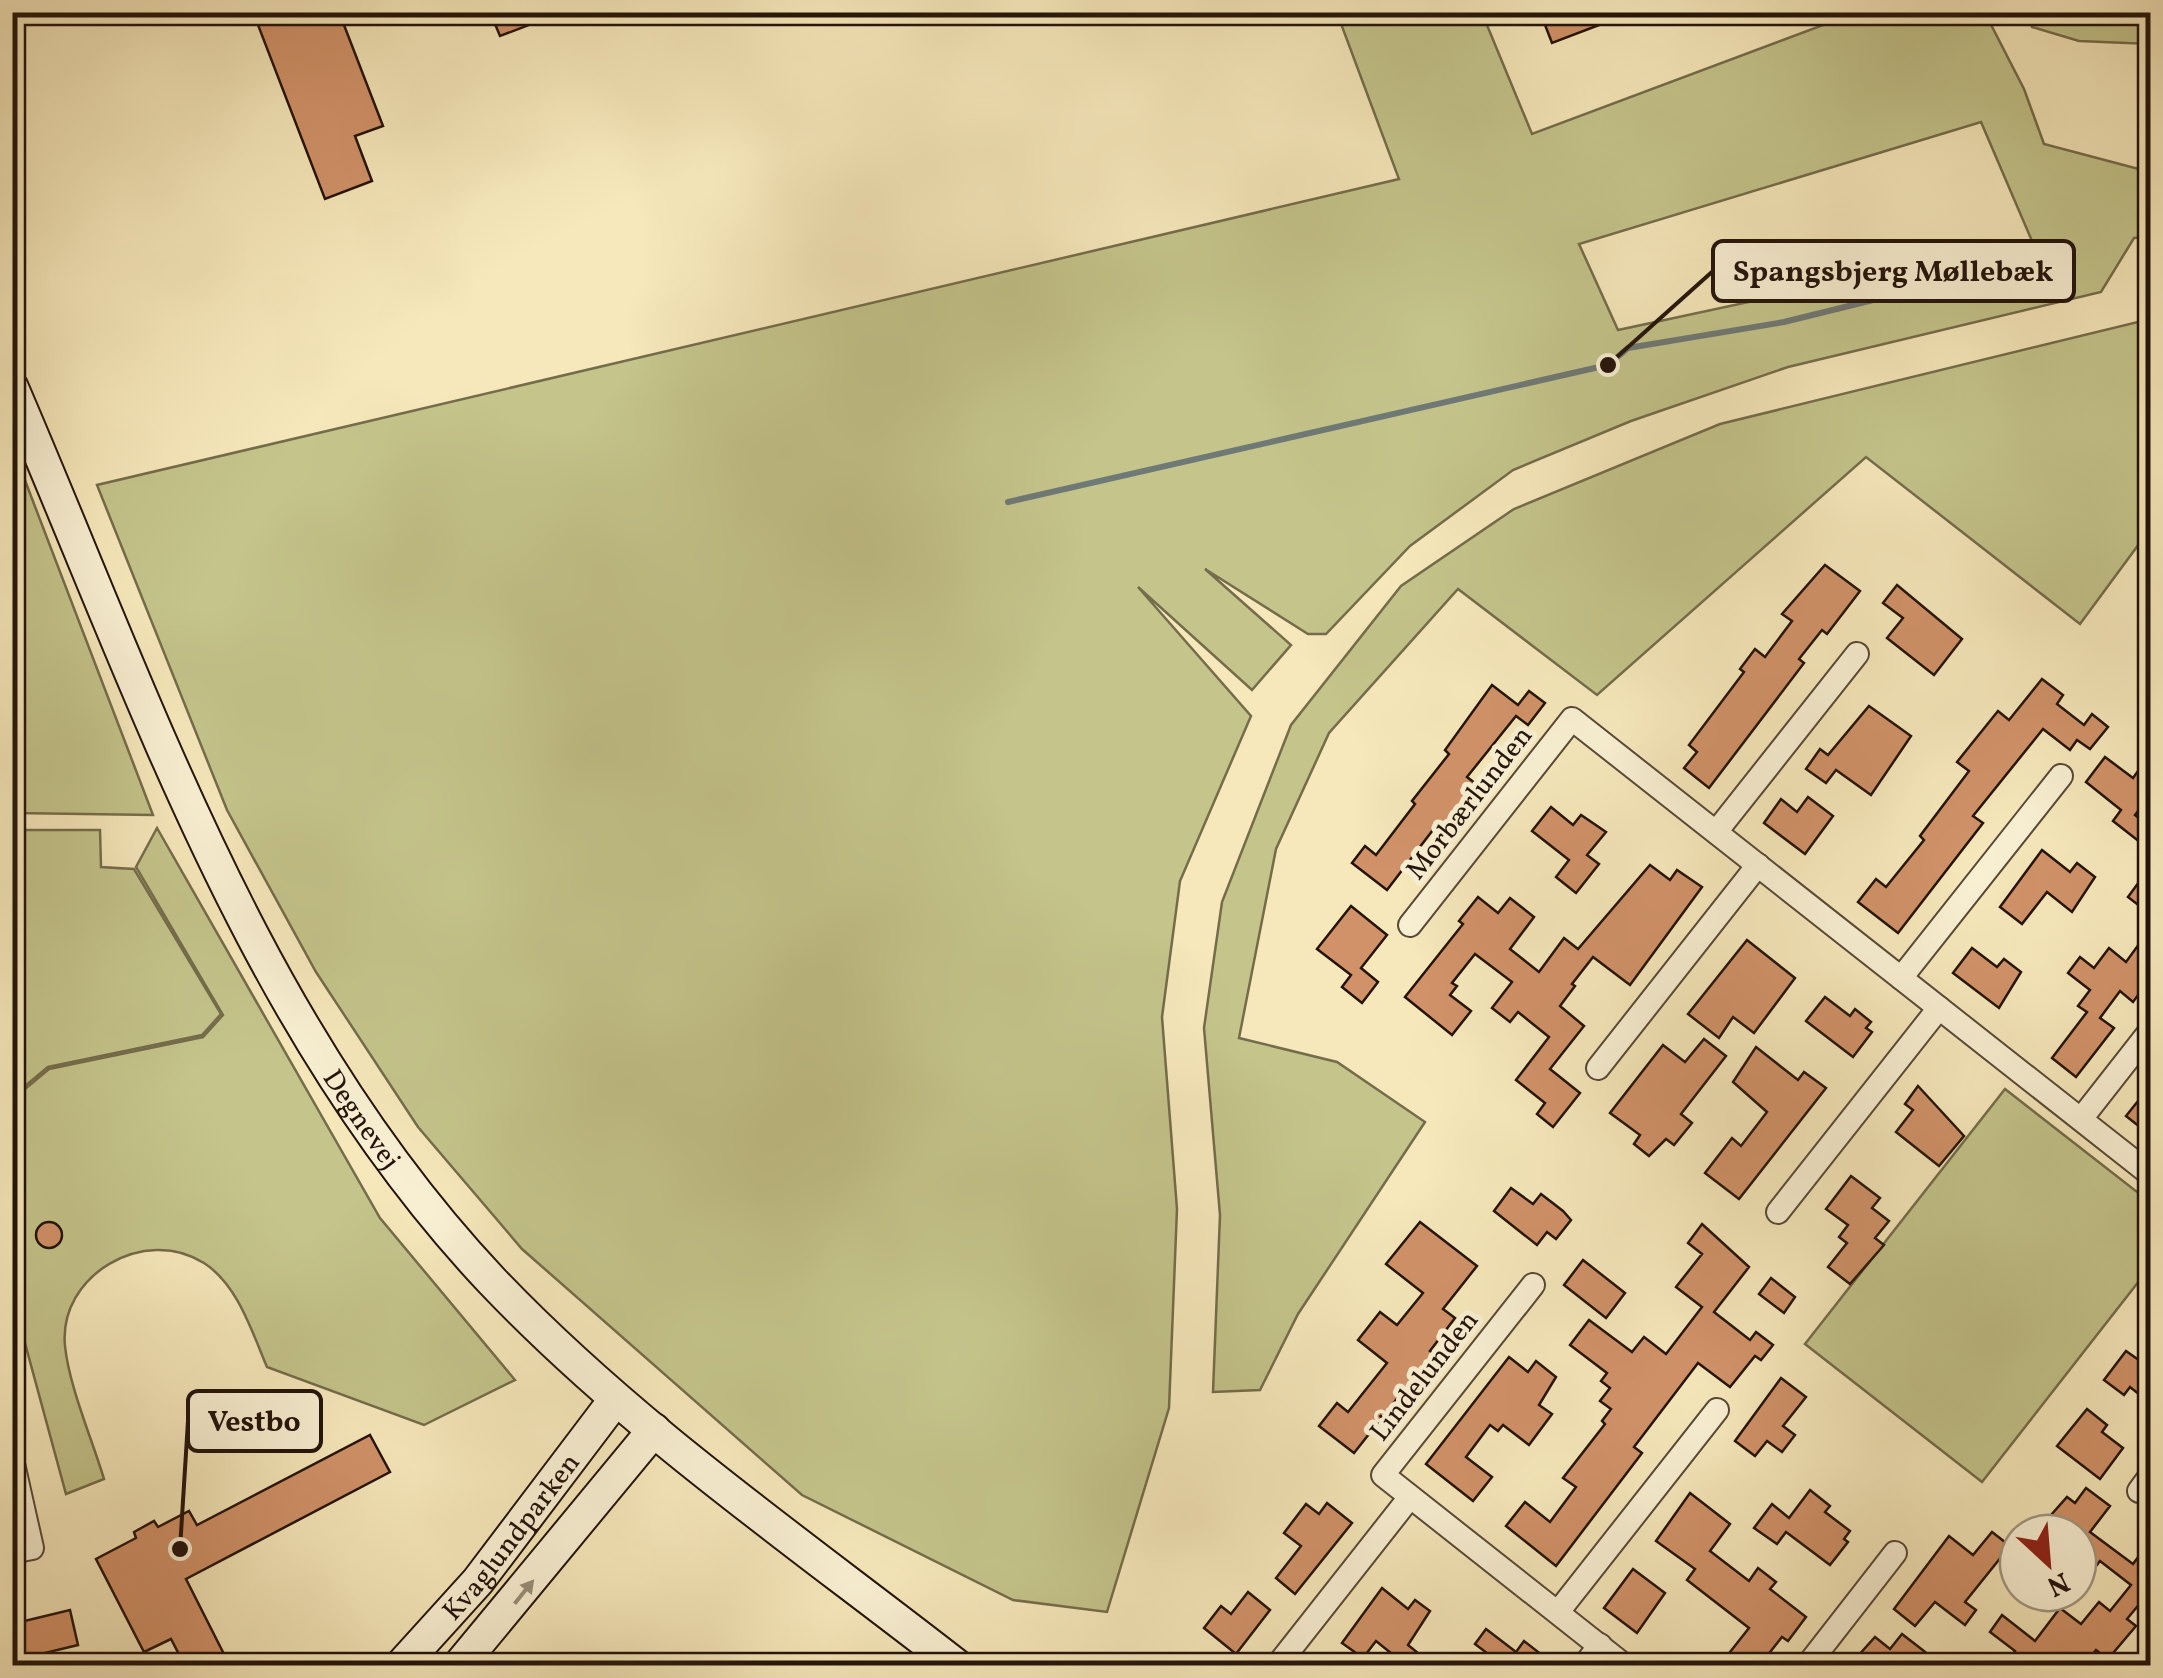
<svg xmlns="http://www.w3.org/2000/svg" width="2163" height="1678" viewBox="0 0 2163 1678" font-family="Vollkorn,serif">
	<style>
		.green { fill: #c4c48b; stroke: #746c4b; stroke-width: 2.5; fill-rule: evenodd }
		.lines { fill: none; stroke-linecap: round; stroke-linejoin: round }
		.stream { stroke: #6f7975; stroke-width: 6 }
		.building { fill: #d19269; stroke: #23130b; stroke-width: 2.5 }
		.street-casing { stroke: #584837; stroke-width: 26 }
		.secondary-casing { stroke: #23130b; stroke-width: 36 }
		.street { stroke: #f9f0d3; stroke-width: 22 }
		.secondary { stroke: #f9f0d3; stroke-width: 32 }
		.oneway { fill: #998d79 }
		.labels { text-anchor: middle; stroke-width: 10; stroke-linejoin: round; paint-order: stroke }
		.street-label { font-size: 28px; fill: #23130b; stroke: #f9f0d3 }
		.leader { fill: none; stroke: #23130b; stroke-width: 4 }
		.callout-dot { fill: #23130b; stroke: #f9f0d3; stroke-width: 4 }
		.callout { fill: #f9f0d3; stroke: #23130b; stroke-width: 4 }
		.callout-label { font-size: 30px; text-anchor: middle; font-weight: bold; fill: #23130b }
	</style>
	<rect width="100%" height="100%" fill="#f6e8bb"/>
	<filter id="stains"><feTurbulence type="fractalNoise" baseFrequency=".002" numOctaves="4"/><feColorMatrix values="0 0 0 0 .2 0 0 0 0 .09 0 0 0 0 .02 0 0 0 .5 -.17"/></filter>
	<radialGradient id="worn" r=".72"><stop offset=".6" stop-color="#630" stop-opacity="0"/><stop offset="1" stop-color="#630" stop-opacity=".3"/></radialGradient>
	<g class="green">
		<path d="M1337,13H1482L1532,134L1855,13H1985L2024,89L2044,144L2150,172V237L2134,238L2101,292L1788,367L1631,421L1513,470L1410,546L1326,634H1308L1205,569L1291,645L1252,690L1138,587L1251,716L1180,881L1162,1017L1177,1209L1169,1408L1107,1612L1013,1600L802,1495L522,1249L418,1127L316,972L227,810L97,485L1399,179ZM1981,122L2032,241L1618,330L1579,244Z"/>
		<polygon points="2028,13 2150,13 2150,44 2079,41 2032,27"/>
		<polygon points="2150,319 2150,529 2080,624 1866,457 1597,695 1458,589 1329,733 1276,849 1239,1038 1337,1062 1425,1122 1298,1314 1260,1390 1213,1392 1220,1215 1204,1028 1222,902 1291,725 1401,586 1514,509 1720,424"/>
		<polygon points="13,449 153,815 13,813"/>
		<path d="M157,828L380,1218L515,1380L424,1425L267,1367C252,1332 238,1285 204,1263C145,1225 58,1275 65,1346C69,1386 92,1439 104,1479L66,1494L13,1299V1099L49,1069L203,1037L223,1015L136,867Z"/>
		<polygon points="13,830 100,830 101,867 134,869 221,1014 202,1035 48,1067 13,1096"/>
		<polygon points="2005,1089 2150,1202 2150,1267 1982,1482 1805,1344"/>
	</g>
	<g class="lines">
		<g class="stream">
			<polyline points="2147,226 2150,225"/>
			<polyline points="1008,502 1608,365 1628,348 1784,322 2052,256"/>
		</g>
	</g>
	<g class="building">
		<polygon points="253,12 339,12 383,126 355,136 372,181 325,199"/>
		<polygon points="490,12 558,12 558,14 500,36"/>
		<polygon points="1540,12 1627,12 1628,14 1552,43"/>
		<polygon points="1825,565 1860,591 1827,634 1822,630 1799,659 1804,663 1709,788 1684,768 1697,752 1689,745 1744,672 1740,669 1755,649 1765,657 1792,621 1782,614"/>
		<polygon points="1897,585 1962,639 1934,675 1887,638 1903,618 1883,603"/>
		<polygon points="2042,679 2063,695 2057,704 2084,725 2092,714 2108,727 2090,749 2077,740 2070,750 2043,729 1973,816 1983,823 1898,933 1858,902 1876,879 1886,887 1924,840 1920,836 1969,771 1957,762 1973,742 1998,711 2009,720"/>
		<polygon points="1492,685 1518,705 1529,691 1545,703 1528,725 1516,716 1467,777 1480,787 1448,829 1439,822 1387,890 1352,863 1365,846 1376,855 1415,804 1412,801 1449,754 1445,750"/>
		<polygon points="1869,706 1911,736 1871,795 1836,770 1826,783 1806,769 1820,749 1828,755"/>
		<polygon points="2105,757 2133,778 2138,771 2150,781 2150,796 2135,815 2150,827 2150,850 2113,821 2121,810 2086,782"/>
		<polygon points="1808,797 1833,816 1805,854 1764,823 1781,799 1797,812"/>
		<polygon points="1551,807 1573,825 1581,815 1606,832 1587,855 1599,864 1576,893 1556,877 1569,860 1532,831"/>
		<polygon points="2042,850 2070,872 2077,863 2095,877 2072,912 2047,892 2022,924 2000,907"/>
		<polygon points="1650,865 1670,880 1677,870 1702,887 1630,985 1593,957 1572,984 1575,986 1560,1006 1584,1026 1550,1069 1580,1093 1553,1127 1537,1114 1545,1103 1516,1080 1549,1037 1518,1012 1510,1022 1492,1008 1512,982 1475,954 1452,983 1457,986 1450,995 1471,1011 1452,1035 1405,997 1463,924 1459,921 1478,897 1498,913 1510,898 1534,917 1510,949 1539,972 1564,938 1578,949"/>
		<polygon points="2150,867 2150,914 2128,897"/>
		<polygon points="1351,906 1387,935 1361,968 1378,982 1362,1003 1342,987 1351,975 1317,949"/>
		<polygon points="2150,929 2150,979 2133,1002 2120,991 2100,1018 2114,1028 2076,1077 2052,1058 2087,1012 2078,1006 2090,990 2068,973 2080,957 2094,968 2109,948 2126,962"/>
		<polygon points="1747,940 1795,978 1754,1033 1733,1017 1719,1038 1688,1014"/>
		<polygon points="1972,948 1997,967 2004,959 2021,972 1999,1008 1953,973"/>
		<polygon points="1825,997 1850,1016 1855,1009 1871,1022 1866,1028 1872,1032 1853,1057 1806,1021"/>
		<polygon points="1704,1039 1726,1056 1681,1114 1692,1123 1674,1145 1666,1139 1649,1156 1634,1144 1640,1135 1610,1113 1663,1045 1685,1062"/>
		<polygon points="1756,1047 1798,1080 1804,1072 1826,1088 1739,1199 1705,1173 1732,1138 1741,1146 1767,1112 1733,1082"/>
		<polygon points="1918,1086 1964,1136 1939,1166 1896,1132 1913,1110 1905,1104"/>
		<polygon points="2150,1086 2150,1135 2126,1116"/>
		<polygon points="1851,1176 1880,1198 1872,1208 1889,1221 1875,1238 1884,1245 1850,1284 1828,1267 1847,1243 1839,1237 1848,1225 1826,1209"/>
		<polygon points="1511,1188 1533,1204 1541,1194 1563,1211 1571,1220 1556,1239 1547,1232 1537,1245 1494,1211"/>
		<circle cx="49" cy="1235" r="13"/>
		<polygon points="1420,1222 1477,1266 1443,1309 1455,1318 1430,1351 1433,1353 1354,1453 1319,1426 1337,1403 1348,1412 1387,1363 1358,1340 1380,1312 1397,1325 1423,1293 1386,1264"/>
		<polygon points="1702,1224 1749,1267 1714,1312 1750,1340 1756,1332 1773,1345 1761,1360 1755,1356 1730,1387 1698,1363 1634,1447 1642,1453 1556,1566 1506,1526 1525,1502 1550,1522 1576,1487 1563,1478 1605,1424 1602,1421 1611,1409 1600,1401 1610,1388 1601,1381 1607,1373 1570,1345 1589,1320 1632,1352 1644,1337 1666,1354 1702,1307 1676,1287 1702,1254 1688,1243"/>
		<polygon points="1583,1260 1625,1293 1606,1318 1564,1285"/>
		<polygon points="1771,1278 1795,1297 1784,1313 1759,1294"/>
		<polygon points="2126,1351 2150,1368 2150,1403 2130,1387 2124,1395 2104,1380"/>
		<polygon points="1509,1357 1528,1372 1536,1361 1556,1377 1539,1405 1552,1414 1529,1445 1503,1425 1498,1431 1490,1425 1466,1457 1492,1477 1473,1501 1426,1464"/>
		<polygon points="1781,1378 1806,1397 1783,1426 1795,1435 1782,1452 1767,1441 1755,1456 1735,1441"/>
		<polygon points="2087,1409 2107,1425 2102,1432 2123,1448 2100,1479 2057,1446"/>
		<polygon points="370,1435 390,1472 186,1579 230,1666 185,1666 171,1639 144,1652 96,1559 136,1538 134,1532 154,1521 158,1527 189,1511 197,1525"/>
		<polygon points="2086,1488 2110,1506 2090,1532 2133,1564 2150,1541 2150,1600 2146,1596 2127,1619 2136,1626 2108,1659 2096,1650 2084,1666 2004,1666 2015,1651 1990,1632 2002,1615 2035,1641 2060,1608 2081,1624 2099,1602 2110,1611 2131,1585 2100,1561 2093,1570 2078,1558 2078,1533 2055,1533 2043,1524 2067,1497 2075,1503"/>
		<polygon points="1810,1490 1830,1506 1825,1512 1850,1531 1844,1539 1848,1542 1830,1565 1786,1532 1777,1544 1754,1528 1772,1504 1789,1518"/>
		<polygon points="1690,1493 1730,1524 1710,1551 1749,1581 1758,1568 1776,1582 1770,1589 1806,1617 1788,1641 1782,1637 1759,1666 1719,1666 1749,1628 1687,1580 1695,1569 1656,1541"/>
		<polygon points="1327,1503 1352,1523 1295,1594 1276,1578 1301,1546 1284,1533 1306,1504 1319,1514"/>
		<polygon points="1992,1532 2010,1546 1965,1602 1976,1610 1965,1625 1935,1602 1915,1626 1894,1609 1949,1536 1973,1555"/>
		<polygon points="1633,1569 1665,1593 1637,1633 1604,1608"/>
		<polygon points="1382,1588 1408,1609 1415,1600 1430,1611 1408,1645 1434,1666 1407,1666 1376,1641 1363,1658 1342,1643"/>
		<polygon points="1248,1592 1270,1610 1236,1654 1204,1628 1221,1606 1231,1614"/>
		<polygon points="70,1610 78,1645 12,1661 12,1624"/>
		<polygon points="1486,1629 1516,1652 1524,1641 1556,1666 1504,1666 1475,1644"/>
		<polygon points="1902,1634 1929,1655 1920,1666 1849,1666 1875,1637 1890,1649"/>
	</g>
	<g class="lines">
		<defs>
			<g id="street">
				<polyline points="1716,832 1857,654"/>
				<polyline points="1410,925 1572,719 2150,1174"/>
				<polyline points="1901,978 2061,776"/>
				<polyline points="1598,1068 1758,865"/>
				<polyline points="2081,1119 2150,1031"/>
				<polyline points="1778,1212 1939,1008"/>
				<polyline points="1533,1285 1383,1475 1625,1666"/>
				<polyline points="12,1459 32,1548 12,1552"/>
				<polyline points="2139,1491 2150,1476"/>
				<polyline points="1558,1612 1717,1410"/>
				<polyline points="1277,1666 1410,1497"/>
				<polyline points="1584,1666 1600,1645"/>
				<polyline points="1807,1666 1895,1553"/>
			</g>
			<g id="secondary">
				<path id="s1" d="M12,388C146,699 254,1029 492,1281C631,1427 798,1542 957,1666"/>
				<path id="s2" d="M401,1666L478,1581L615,1400"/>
				<polyline points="459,1666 654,1430"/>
			</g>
		</defs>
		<use href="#street" class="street-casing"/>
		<use href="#secondary" class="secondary-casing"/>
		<use href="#street" class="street"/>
		<use href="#secondary" class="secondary"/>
	</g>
	<defs><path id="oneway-solid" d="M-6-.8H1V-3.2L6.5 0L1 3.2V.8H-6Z" transform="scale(2.5)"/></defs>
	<use class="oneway" href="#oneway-solid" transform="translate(524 1592) rotate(-51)"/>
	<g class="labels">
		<g class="street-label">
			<text transform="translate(1468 802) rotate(-52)" y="10">Morbærlunden</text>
			<text dy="10" stroke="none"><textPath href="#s1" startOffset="812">Degnevej</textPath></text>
			<text transform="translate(1423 1375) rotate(-52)" y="10">Lindelunden</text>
			<text dy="10" stroke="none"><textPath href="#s2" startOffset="170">Kvaglundparken</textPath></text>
		</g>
	</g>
	<path class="leader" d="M1608 365L1713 271M180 1549L188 1421"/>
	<g class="callout-dot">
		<circle cx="1608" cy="365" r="10"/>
		<circle cx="180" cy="1549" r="10"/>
	</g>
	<g class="callout">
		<rect x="1713" y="241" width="361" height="60" rx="10"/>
		<rect x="188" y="1391" width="133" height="60" rx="10"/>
	</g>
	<g class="callout-label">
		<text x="1893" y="281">Spangsbjerg Møllebæk</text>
		<text x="254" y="1431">Vestbo</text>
	</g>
	<rect width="2163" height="1678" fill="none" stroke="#f6e8bb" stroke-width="50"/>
	<rect x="15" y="15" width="2133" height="1648" fill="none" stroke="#23130b" stroke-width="5"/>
	<rect x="25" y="25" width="2113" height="1628" fill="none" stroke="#23130b" stroke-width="2.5"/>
	<g transform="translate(2048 1563) rotate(154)"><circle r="48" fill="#f9f0d3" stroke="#a39883" stroke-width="2.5"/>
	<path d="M0-8L18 38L0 25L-18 38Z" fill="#8f2418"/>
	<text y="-15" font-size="28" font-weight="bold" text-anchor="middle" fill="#23130b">N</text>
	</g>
	<rect width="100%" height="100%" filter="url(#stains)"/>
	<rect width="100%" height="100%" fill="url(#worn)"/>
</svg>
